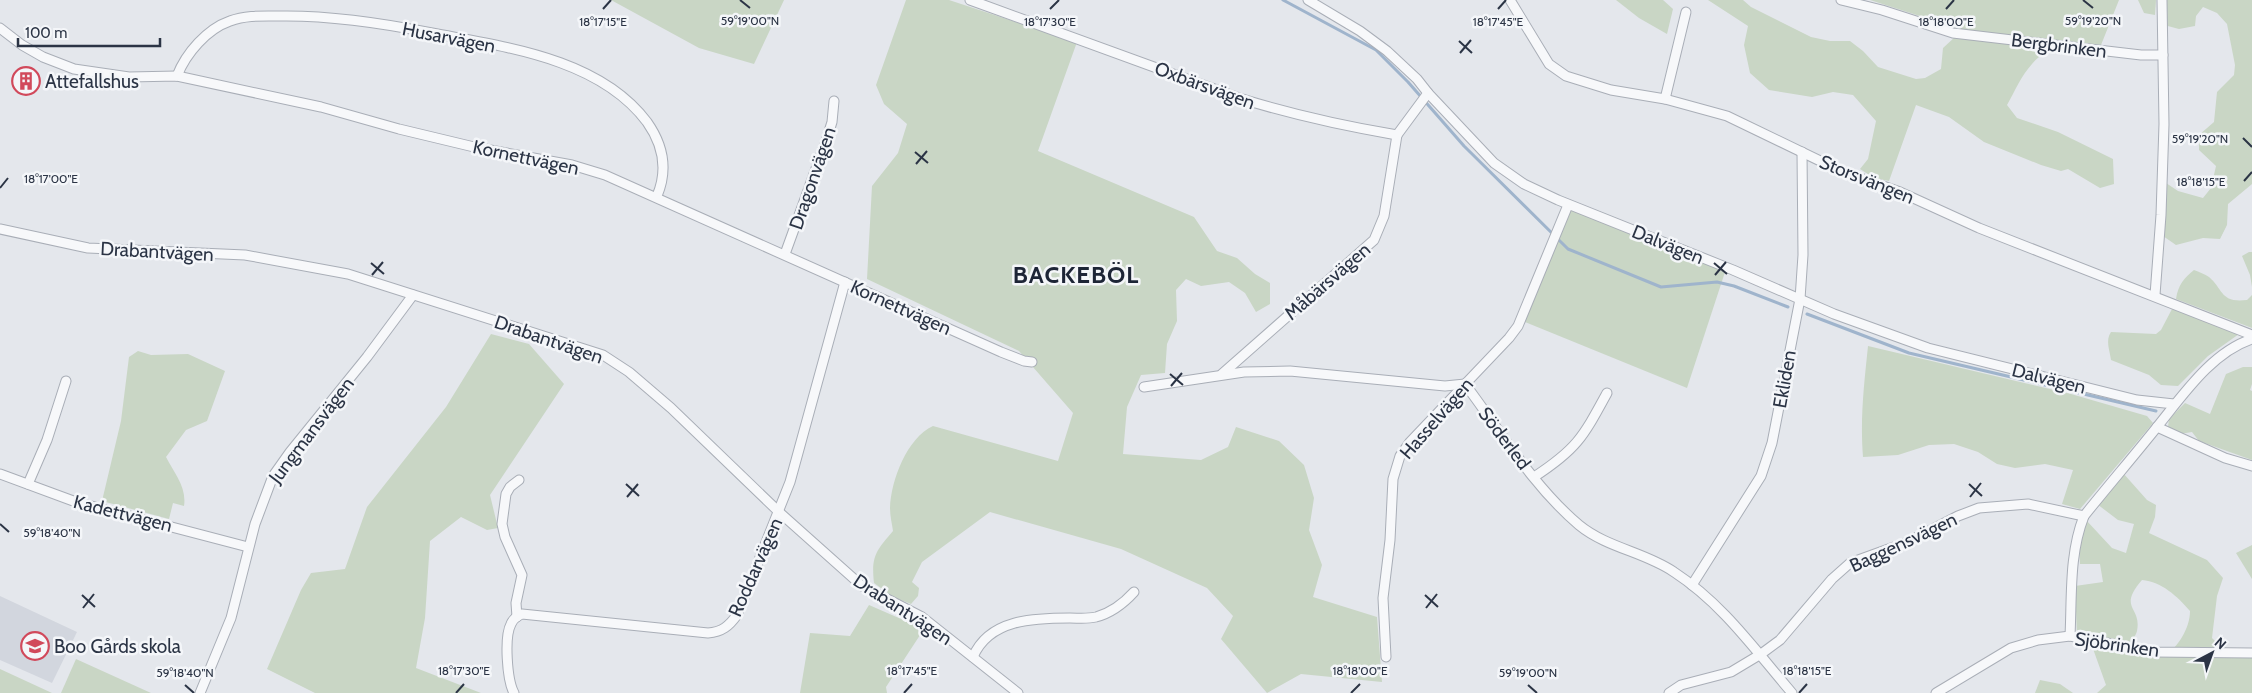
<svg xmlns="http://www.w3.org/2000/svg" width="2252" height="693" viewBox="0 0 2252 693" font-family="Cabin,sans-serif">
	<style>
		.built { fill: #d2d6de }
		.green { fill: #c9d6c5 }
		.lines { fill: none; stroke-linecap: round; stroke-linejoin: round }
		.stream { stroke: #9fb4cc; stroke-width: 3 }
		.minor-casing { stroke: #a9aeb7; stroke-width: 11 }
		.minor { stroke: #f7f8fa; stroke-width: 9 }
		.ticks { fill: none; stroke: #2b3445; stroke-width: 2 }
		.labels { text-anchor: middle; stroke-width: 5; stroke-linejoin: round; paint-order: stroke }
		.street-label { font-size: 19px; fill: #2b3445; stroke: #f4f6f9 }
		.poi-label { font-size: 19px; fill: #2b3445; stroke: #f4f6f9; text-anchor: start }
		.district-label { font-size: 24px; font-weight: bold; letter-spacing: 1px; fill: #1d2536; stroke: #f4f6f9 }
		.ticks-label { font-size: 12px; text-anchor: middle; fill: #2b3445; stroke: #f4f6f9; stroke-width: 5; stroke-linejoin: round; paint-order: stroke }
	</style>
	<rect width="100%" height="100%" fill="#e4e7ec"/>
	<polygon class="built" points="0,596 77,632 52,683 0,660"/>
	<g class="green">
		<polygon points="611,0 784,0 754,64 699,48"/>
		<path d="M906,0H949L1077,42L1038,151L1194,217L1217,251L1237,258L1255,274L1270,283V304L1256,312L1245,293L1229,282L1201,286L1186,279L1176,290L1177,321L1167,344L1165,373L1141,375L1127,407L1123,454L1201,460L1228,447L1236,427L1279,441L1304,465L1314,498L1309,530L1322,565L1313,597L1377,617L1382,682L1301,674L1267,693L1221,639L1233,616L1207,588L1121,549L990,512L922,562L912,582L919,588L918,596L911,604L893,597L874,583C871,556 876,551 893,531C892,524 890,516 890,508C891,480 907,438 933,426L1058,461L1073,413L1019,351L867,279L872,186L898,153L907,124L884,104L876,85Z"/>
		<polygon points="1616,0 1663,0 1673,9 1667,34 1639,18"/>
		<path d="M1708,0H1743L1751,7L1811,37L1830,41H1850L1863,51L1878,67L1916,79L1925,78L1941,69L1943,48L1956,36L1957,28L1870,0H2119L2101,45L2058,40C2051,51 2040,54 2032,64C2021,76 2015,91 2007,105L2017,118L2058,132L2113,159L2114,184L2100,188L2068,169L2061,171L2041,165L1984,142L1949,117L1916,105L1889,181L1874,178L1860,169L1868,159L1876,121L1853,95L1833,92L1812,97L1769,90L1750,73L1744,45L1748,26Z"/>
		<polygon points="2138,0 2156,0 2155,15 2144,13"/>
		<polygon points="2166,0 2252,0 2252,184 2228,204 2227,225 2220,239 2203,238 2176,245 2163,236 2166,183 2178,191 2203,198 2211,188 2216,166 2199,150 2199,135 2214,122 2217,92 2234,75 2235,65 2227,24 2217,13 2203,7 2196,16 2195,26 2179,29 2164,25"/>
		<polygon points="1571,208 1725,272 1687,388 1525,322"/>
		<polygon points="2249,252 2252,252 2252,287 2250,275 2242,256"/>
		<path d="M2194,270C2199,272 2205,274 2209,277C2224,290 2220,303 2247,300L2252,295V328L2176,299C2178,285 2184,278 2194,270Z"/>
		<path d="M2172,309L2239,334L2208,356L2178,386L2161,385L2149,375L2111,360C2110,351 2105,340 2111,332L2156,334L2161,330Z"/>
		<polygon points="491,334 529,344 564,384 490,495 498,528 487,530 461,517 430,541 425,618 416,668 481,693 315,693 267,669 301,590 311,573 345,569 367,507 446,407"/>
		<path d="M1868,346L2071,394L2147,416L2153,423L2080,509L2062,504L2073,470L2045,464L2015,468L1997,464L1978,452L1954,444L1929,445L1898,455L1863,457C1860,418 1864,385 1868,346Z"/>
		<path d="M138,351L151,355L188,354L225,371L207,421L186,430L166,457C174,473 187,487 184,506L173,503L169,519L102,501L121,421L129,357Z"/>
		<polygon points="2243,367 2252,367 2252,384 2250,390 2252,391 2252,460 2199,441 2192,432 2180,434 2168,427 2169,419 2185,403 2210,414 2226,374"/>
		<path d="M2123,473L2147,500L2156,505L2155,517L2149,533L2207,560L2223,578L2217,596L2212,638L2229,655L2252,656V693H2097L2106,685L2092,646L2165,656C2178,647 2190,628 2190,611C2177,596 2162,582 2142,580C2117,609 2142,606 2137,631C2136,636 2131,641 2129,645L2077,636L2075,586L2103,582L2100,564H2080L2079,546L2086,520L2112,548L2126,553L2134,524L2118,520L2097,504Z"/>
		<polygon points="2252,545 2252,579 2236,553"/>
		<polygon points="869,605 924,629 886,687 887,693 800,693 810,633 850,636"/>
		<polygon points="76,659 151,693 61,693"/>
		<polygon points="0,669 52,693 0,693"/>
		<polygon points="2040,680 2060,684 2073,693 2035,693"/>
	</g>
	<g class="lines">
		<g class="stream">
			<polyline points="1283,0 1376,50 1408,82 1464,146 1568,249 1661,287 1717,282 1734,286 1788,307"/>
			<polyline points="1807,314 1909,353 2156,411"/>
		</g>
		<defs>
			<g id="minor">
				<path d="M970,0L1239,98C1290,114 1344,126 1397,135L1428,93"/>
				<polyline points="1308,0 1360,31 1387,51 1417,79 1428,93 1494,163 1524,184 1558,200 1733,270 1834,314 1928,348 2137,400 2174,404"/>
				<polyline points="1510,0 1549,64 1566,76 1611,90 1665,99 1727,116 1843,172 1900,192 1979,228 2252,335"/>
				<polyline points="1841,0 1882,10 1953,33 2141,55 2163,55"/>
				<polyline points="0,28 22,45 43,57 74,69 129,77 177,76 321,107 399,129 474,147 572,165 605,175 1001,352 1024,361 1032,362"/>
				<path d="M177,76C186,53 207,29 230,21C246,15 263,16 279,16C331,15 382,23 432,33C505,47 599,58 647,122C664,146 668,170 657,196"/>
				<polyline points="1665,99 1686,12"/>
				<polyline points="0,229 88,248 245,255 348,274 603,355 629,372 671,408 779,512 862,586 922,617 1018,693"/>
				<polyline points="785,254 826,141 832,122 834,101"/>
				<polyline points="2155,295 2161,215 2164,124 2162,0"/>
				<polyline points="1222,374 1374,240 1384,216 1397,135"/>
				<path d="M1144,387L1244,372L1290,371L1445,386L1465,384C1501,432 1533,486 1579,525C1607,548 1645,552 1674,572C1723,604 1755,650 1792,693"/>
				<polyline points="2157,427 2225,458 2252,466"/>
				<polyline points="0,474 76,502 248,547"/>
				<path d="M1534,477C1577,449 1583,437 1607,393"/>
				<polyline points="28,484 47,440 66,381"/>
				<polyline points="1692,585 1761,476 1772,443 1800,299 1803,255 1802,152"/>
				<polyline points="517,617 516,603 522,575 505,537 502,524 506,494 510,487 519,480"/>
				<path d="M2070,636C2072,596 2069,554 2084,516"/>
				<path d="M973,657C989,619 1034,618 1070,618C1079,618 1087,619 1096,617C1111,613 1124,603 1134,592"/>
				<polyline points="1386,657 1383,598 1390,540 1393,479 1400,456 1410,442 1509,338 1518,326 1568,205"/>
				<polyline points="200,693 231,618 255,524 273,476 290,452 367,357 413,295"/>
				<path d="M514,693C507,680 504,637 511,624C513,619 517,616 522,614L708,633C722,632 729,626 737,615L790,482L845,282"/>
				<path d="M1669,693L1681,685L1731,672L1761,654L1780,640L1832,579L1850,563L1908,542L1958,516L1979,508L2028,504L2084,516C2108,486 2133,457 2157,427C2183,395 2212,352 2252,339"/>
				<polyline points="1936,693 2011,648 2038,640 2070,636 2154,652 2252,653"/>
			</g>
		</defs>
		<use href="#minor" class="minor-casing"/>
		<use href="#minor" class="minor"/>
	</g>
	<path class="ticks" d="M740,0L750,8M2083,0L2093,8M603,9L611,0M1050,9L1059,0M1498,9L1506,0M1946,9L1954,0M1459,41L1472,53M1460,53L1471,40M2243,138L2252,147M915,152L928,163M916,164L927,151M2244,181L2252,172M0,188L8,178M371,263L384,274M1714,263L1727,274M372,275L383,262M1715,275L1726,262M1170,374L1183,385M1171,386L1182,373M626,484L639,496M1969,484L1982,496M627,497L638,484M1970,497L1981,483M0,524L9,532M82,595L95,607M1425,595L1438,607M83,608L94,594M1426,608L1437,594M185,685L194,693M1528,685L1537,693M456,693L464,684M904,693L912,684M1351,693L1360,684M1799,693L1807,684"/>
	<defs>
		<symbol id="building-ring" viewBox="-11 -11 22 22"><circle r="9.5" fill="#f4f6f9" stroke="#d1495b" stroke-width="1.5"/><path d="M-4-6H4V6H1V3H-1V6H-4ZM-2.5-4.3h1.7v1.8h-1.7ZM.8-4.3h1.7v1.8H.8ZM-2.5-1h1.7V.8h-1.7ZM.8-1h1.7V.8H.8Z" fill="#d1495b"/></symbol>
		<symbol id="school-ring" viewBox="-11 -11 22 22"><circle r="9.5" fill="#f4f6f9" stroke="#d1495b" stroke-width="1.5"/><path d="M0-5L7-2L0 1L-7-2ZM-4 1L0 2.5L4 1V4Q0 6-4 4Z" fill="#d1495b"/></symbol>
	</defs>
	<g fill-rule="evenodd">
		<use href="#building-ring" x="10" y="65" width="32" height="32"/>
		<use href="#school-ring" x="19" y="630" width="32" height="32"/>
	</g>
	<g class="labels">
		<g class="street-label">
			<text transform="translate(449 37) rotate(11)" y="7">Husarvägen</text>
			<text transform="translate(2059 45) rotate(7)" y="7">Bergbrinken</text>
			<text transform="translate(1205 85) rotate(20)" y="7">Oxbärsvägen</text>
			<text transform="translate(526 157) rotate(12)" y="7">Kornettvägen</text>
			<text transform="translate(812 178) rotate(-71)" y="7">Dragonvägen</text>
			<text transform="translate(1867 179) rotate(22)" y="7">Storsvängen</text>
			<text transform="translate(1668 244) rotate(22)" y="7">Dalvägen</text>
			<text transform="translate(157 251) rotate(3)" y="7">Drabantvägen</text>
			<text transform="translate(1327 281) rotate(-41)" y="7">Måbärsvägen</text>
			<text transform="translate(901 307) rotate(24)" y="7">Kornettvägen</text>
			<text transform="translate(549 339) rotate(19)" y="7">Drabantvägen</text>
			<text transform="translate(2049 378) rotate(14)" y="7">Dalvägen</text>
			<text transform="translate(1784 379) rotate(-80)" y="7">Ekliden</text>
			<text transform="translate(1436 418) rotate(-49)" y="7">Hasselvägen</text>
			<text transform="translate(311 430) rotate(-53)" y="7">Jungmansvägen</text>
			<text transform="translate(1505 438) rotate(53)" y="7">Söderled</text>
			<text transform="translate(123 513) rotate(14)" y="7">Kadettvägen</text>
			<text transform="translate(1903 542) rotate(-25)" y="7">Baggensvägen</text>
			<text transform="translate(755 567) rotate(-66)" y="7">Roddarvägen</text>
			<text transform="translate(903 609) rotate(33)" y="7">Drabantvägen</text>
			<text transform="translate(2117 644) rotate(8)" y="7">Sjöbrinken</text>
		</g>
		<g class="poi-label">
			<text x="45" y="88">Attefallshus</text>
			<text x="54" y="653">Boo Gårds skola</text>
		</g>
		<g class="district-label">
			<text x="1076" y="283">BACKEBÖL</text>
		</g>
	</g>
	<g class="ticks-label">
		<text x="750" y="25">59°19'00"N</text>
		<text x="2093" y="25">59°19'20"N</text>
		<text x="1946" y="26">18°18'00"E</text>
		<text x="603" y="26">18°17'15"E</text>
		<text x="1050" y="26">18°17'30"E</text>
		<text x="1498" y="26">18°17'45"E</text>
		<text x="2200" y="143">59°19'20"N</text>
		<text x="51" y="183">18°17'00"E</text>
		<text x="2201" y="186">18°18'15"E</text>
		<text x="52" y="537">59°18'40"N</text>
		<text x="464" y="675">18°17'30"E</text>
		<text x="912" y="675">18°17'45"E</text>
		<text x="1360" y="675">18°18'00"E</text>
		<text x="1807" y="675">18°18'15"E</text>
		<text x="185" y="677">59°18'40"N</text>
		<text x="1528" y="677">59°19'00"N</text>
	</g>
	<g transform="translate(2212 653) rotate(41)" stroke="#f4f6f9" stroke-width="4" paint-order="stroke">
	<path d="M0-4L9 19L0 12L-9 19Z" fill="#2b3445"/>
	<text y="-8" font-size="14" font-weight="bold" text-anchor="middle" fill="#2b3445">N</text>
	</g>
	<path d="M18 38v8h142v-8" fill="none" stroke="#2b3445" stroke-width="2.5"/>
	<text x="25" y="38" font-size="15" fill="#2b3445" stroke="#f4f6f9" stroke-width="4" paint-order="stroke">100 m</text>
</svg>
